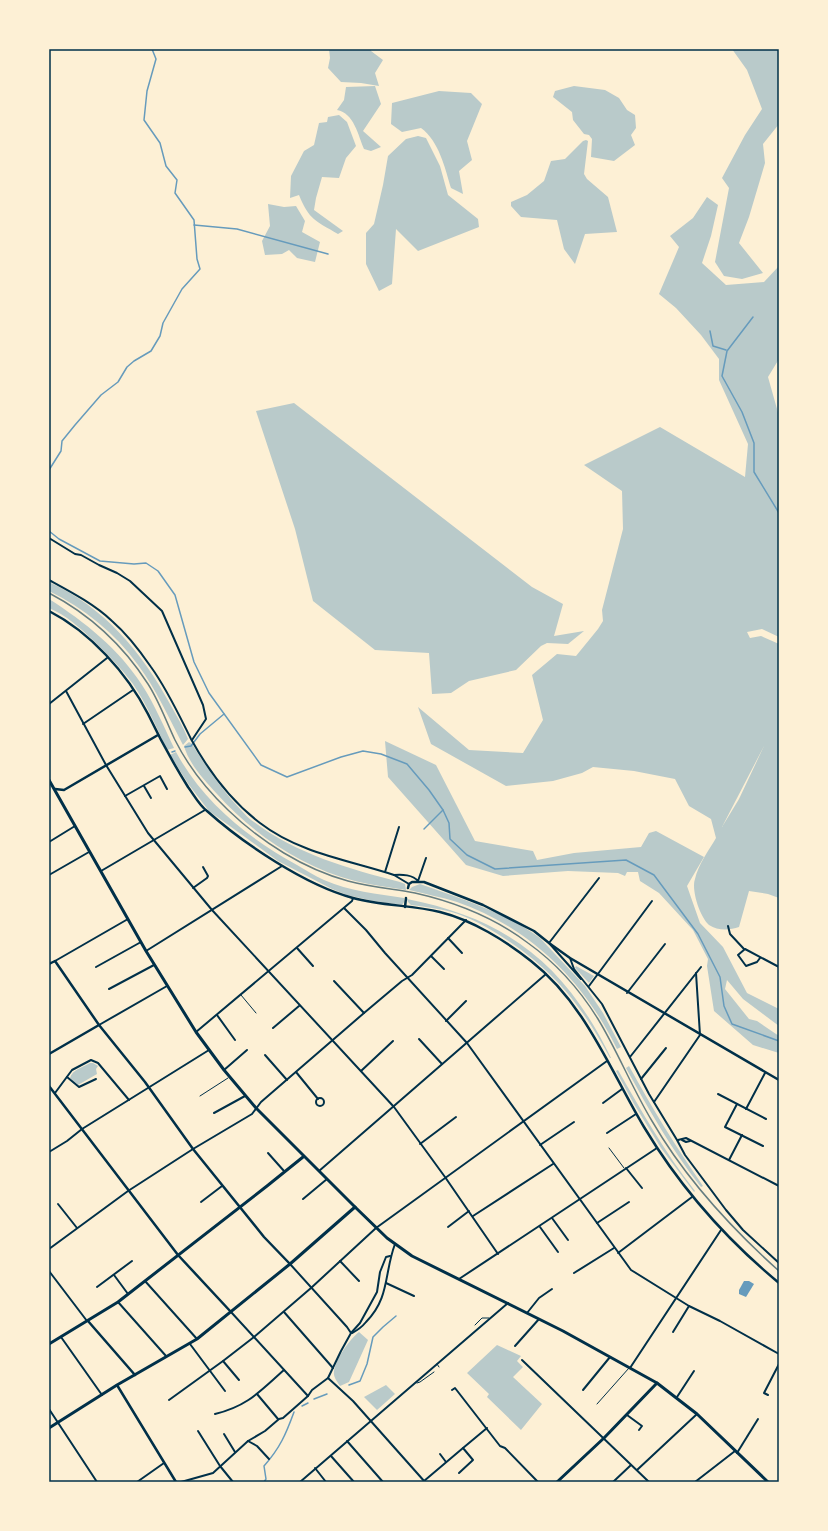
<svg xmlns="http://www.w3.org/2000/svg" width="828" height="1531" viewBox="0 0 828 1531" font-family="Overpass,sans-serif">
	<style>
		.green { fill: #b9caca; fill-rule: evenodd }
		.water { fill: #669bbc }
		.lines { fill: none; stroke-linecap: round; stroke-linejoin: round }
		.stream { stroke: #669bbc; stroke-width: 1.5 }
		.service { stroke: #003049; stroke-width: 1 }
		.minor { stroke: #003049; stroke-width: 2 }
		.tertiary { stroke: #003049; stroke-width: 2.5 }
		.secondary { stroke: #003049; stroke-width: 3 }
		.primary { stroke: #003049; stroke-width: 3 }
		.rail { stroke: #657d81; stroke-width: 1.5 }
		.neatline { fill: none; stroke: #003049; stroke-width: 1.5 }
	</style>
	<rect width="100%" height="100%" fill="#fdf0d5"/>
	<g class="green">
		<polygon points="329,49 371,49 371,51 383,60 375,73 379,86 361,83 341,82 328,68 330,58"/>
		<polygon points="732,49 779,49 779,124 763,144 765,163 749,217 739,243 763,273 742,279 724,276 715,262 729,188 722,178 745,135 762,109 747,70"/>
		<path d="M375,86L381,104L363,131L381,147L371,151L364,149C358,135 354,113 337,110L344,100L346,87Z"/>
		<polygon points="574,86 605,90 619,98 627,110 635,115 636,128 631,135 635,145 614,161 591,157 592,139 589,135 584,134 573,120 572,112 553,97 555,91"/>
		<path d="M439,91L471,93L482,104L467,141L472,160L459,171L463,194L451,188C445,168 439,141 421,128L402,132L391,124L392,103Z"/>
		<path d="M339,115L347,122L356,146L346,158L339,178L322,177L316,198L314,210L343,231L338,234C316,221 309,220 299,195L290,198L291,176L304,151L314,145L319,123L327,122L328,117Z"/>
		<polygon points="418,136 426,138 440,166 448,195 478,219 479,227 418,251 396,229 392,284 379,291 366,264 366,233 374,224 383,185 388,156 406,139"/>
		<polygon points="586,140 588,141 584,174 587,179 608,197 617,232 585,234 575,264 564,249 557,220 521,217 511,206 511,202 527,195 544,181 551,161 565,159 583,141"/>
		<path d="M707,197L718,205L711,236L702,263L726,285L764,282L779,266V359L768,377L779,416V637L762,629L747,632L750,638L761,636L779,644V898L768,894L749,891L739,927C730,930 718,931 709,925C700,917 691,890 695,879C698,865 709,850 716,838L711,819L689,806L675,779L634,771L593,767L582,773L553,781L506,786L431,744L418,707L469,750L523,753L543,720L532,675L557,654L576,656L598,629L603,621L602,610L623,529L622,491L584,465L660,427L745,477L748,444L719,380V359L701,335L676,308L659,294L679,247L670,236L693,218ZM764,746L739,799L722,827Z"/>
		<polygon points="268,204 284,207 296,206 305,221 302,232 320,242 315,262 297,258 289,250 282,254 265,255 262,241 270,226"/>
		<polygon points="294,403 532,587 563,604 554,636 584,631 568,644 547,643 541,646 516,670 469,681 451,693 432,694 429,653 375,650 313,601 295,529 256,411"/>
		<path d="M49,582C105,608 141,651 170,704C176,715 183,726 188,739L183,745C169,718 156,689 138,665C115,633 84,608 49,591Z"/>
		<path d="M49,599C85,622 119,649 142,685C155,705 164,727 174,748L167,750C157,728 147,705 133,684C122,669 107,654 94,641C80,628 66,615 49,608Z"/>
		<polygon points="385,741 436,765 475,841 533,851 537,860 574,853 641,847 649,833 656,831 704,857 687,886 700,923 723,947 747,993 779,1009 779,1026 743,999 727,980 725,989 749,1019 757,1021 779,1036 779,1053 753,1045 714,1011 707,966 708,959 693,930 659,893 640,881 638,872 627,872 625,876 618,873 568,871 503,876 466,865 388,777"/>
		<path d="M189,742L192,744C206,767 222,790 241,810C245,814 249,819 254,822C296,854 350,869 400,882L405,884L406,890C389,887 371,885 355,881C301,867 253,834 217,794C205,781 189,764 184,746Z"/>
		<path d="M176,752C203,802 248,838 297,865C306,870 315,876 324,880C349,891 378,894 404,898V902L402,905L373,901L347,895L332,889L278,861L209,811L189,785L170,755Z"/>
		<path d="M420,884C459,898 507,913 540,938L585,986L603,1013L621,1047L617,1049C584,981 529,927 457,902C441,897 425,894 409,890L412,887Z"/>
		<path d="M407,899C508,919 566,965 611,1058H610C583,1008 557,974 510,942C494,931 477,921 458,914C443,909 427,907 411,905L408,902Z"/>
		<polygon points="576,966 594,976 589,983 575,968"/>
		<path d="M90,1063H93L98,1066L96,1069L97,1074L78,1085L70,1078C72,1070 83,1067 90,1063Z"/>
		<path d="M629,1066C652,1108 676,1147 703,1186L701,1187C671,1149 649,1110 626,1068Z"/>
		<path d="M618,1070C642,1112 665,1153 695,1191L694,1192L661,1148L634,1104L616,1071Z"/>
		<path d="M359,1332L368,1340L349,1382L340,1386C337,1381 333,1377 334,1371C336,1359 349,1340 359,1332Z"/>
		<polygon points="497,1345 521,1356 517,1361 523,1367 513,1377 542,1404 521,1430 487,1397 489,1394 467,1373"/>
		<polygon points="386,1385 395,1394 377,1410 364,1397"/>
	</g>
	<polygon class="water" points="744,1281 749,1281 754,1284 746,1297 739,1294 739,1290"/>
	<g class="lines">
		<g class="stream">
			<polyline points="194,225 237,229 328,254"/>
			<polyline points="753,317 727,351 722,376 742,412 754,443 754,472 779,513"/>
			<polyline points="710,331 713,346 726,350"/>
			<polyline points="49,470 61,451 62,441 75,425 101,395 118,382 127,367 134,361 151,351 160,336 163,323 182,289 200,269 197,259 194,220 175,193 177,180 166,166 160,143 144,120 147,91 156,59 152,49"/>
			<polyline points="49,531 59,539 100,561 134,564 146,563 158,571 175,595 194,662 209,693 261,765 287,777 341,757 363,751 381,754 407,764 429,790 443,810 449,823 450,839 467,855 495,869 626,860 654,875 698,934 720,977 724,1006 732,1024 779,1041"/>
			<polyline points="185,747 191,746 200,734 224,714"/>
			<polyline points="172,752 175,751"/>
			<polyline points="424,829 443,810"/>
			<polyline points="349,1385 360,1381 367,1364 373,1337 383,1327 396,1316"/>
			<polyline points="314,1399 327,1394"/>
			<polyline points="302,1406 308,1403"/>
			<path d="M264,1482L266,1479L264,1466C280,1448 286,1434 294,1412"/>
		</g>
		<g class="service">
			<polyline points="241,995 256,1013"/>
			<polyline points="200,1096 228,1078"/>
			<polyline points="609,1148 624,1168"/>
			<polyline points="475,1325 482,1318 489,1318"/>
			<polyline points="437,1364 439,1367"/>
			<polyline points="417,1383 420,1382 434,1372"/>
			<polyline points="597,1404 629,1368"/>
		</g>
		<g class="minor">
			<polyline points="49,538 75,554 81,555 99,565 117,573 130,581 162,611 203,705 206,719 192,740"/>
			<path d="M49,580C71,592 94,604 112,621C127,634 140,651 151,667C167,689 179,715 191,739C208,770 231,801 260,823C299,853 348,860 394,875C402,874 413,875 418,881L426,858"/>
			<polyline points="66,691 106,765 148,833 212,910 394,1107 445,1177 498,1254"/>
			<polyline points="49,704 107,658"/>
			<polyline points="83,724 133,690"/>
			<polyline points="144,786 151,798"/>
			<polyline points="125,796 160,776 167,789"/>
			<polyline points="49,842 75,826"/>
			<polyline points="101,871 205,810"/>
			<polyline points="385,872 399,827"/>
			<polyline points="49,875 89,852"/>
			<polyline points="394,875 409,884"/>
			<polyline points="193,888 207,878 208,876 203,867"/>
			<polyline points="344,908 366,930 385,953 467,1043 631,1270 689,1306 720,1321 779,1354"/>
			<polyline points="728,926 730,934 744,949"/>
			<polyline points="448,938 462,953"/>
			<polyline points="297,948 313,966"/>
			<polyline points="146,951 282,866"/>
			<polyline points="431,956 444,969"/>
			<polyline points="570,958 574,969 602,1004 649,1094 677,1140 685,1155 726,1210 743,1230 779,1263"/>
			<polyline points="760,958 757,962 746,966 738,955 745,949 779,967"/>
			<polyline points="55,961 128,919"/>
			<polyline points="96,967 141,942"/>
			<polyline points="581,979 549,943 599,878"/>
			<polyline points="334,981 364,1013"/>
			<polyline points="589,986 652,901"/>
			<polyline points="109,989 154,965"/>
			<polyline points="627,993 665,944"/>
			<polyline points="217,1015 235,1040"/>
			<polyline points="446,1021 466,1001"/>
			<polyline points="99,1025 167,986"/>
			<polyline points="273,1028 299,1006"/>
			<polyline points="196,1032 352,901 353,898"/>
			<polyline points="419,1039 442,1064"/>
			<polyline points="265,1055 287,1080"/>
			<polyline points="630,1057 701,967"/>
			<polyline points="224,1070 247,1050"/>
			<polyline points="361,1071 393,1041"/>
			<polyline points="296,1072 318,1099"/>
			<polyline points="67,1077 79,1087 96,1079"/>
			<polyline points="641,1079 666,1048"/>
			<polyline points="55,1093 72,1070 91,1060 98,1063 129,1100"/>
			<polyline points="718,1094 766,1119"/>
			<circle cx="320" cy="1102" r="4"/>
			<polyline points="654,1102 700,1035 696,973"/>
			<polyline points="603,1103 622,1089"/>
			<polyline points="737,1104 725,1127 763,1146"/>
			<polyline points="746,1109 765,1073"/>
			<polyline points="214,1113 245,1096"/>
			<polyline points="607,1133 636,1114"/>
			<polyline points="678,1140 686,1138 779,1186"/>
			<polyline points="682,1140 686,1142 690,1141"/>
			<polyline points="420,1144 456,1117"/>
			<polyline points="540,1145 574,1122"/>
			<polyline points="49,1152 67,1141 82,1129 209,1050"/>
			<polyline points="268,1153 284,1171"/>
			<polyline points="729,1160 742,1135"/>
			<polyline points="626,1168 642,1188"/>
			<polyline points="319,1171 546,974"/>
			<polyline points="303,1199 327,1179"/>
			<polyline points="201,1202 222,1186"/>
			<polyline points="58,1204 77,1228"/>
			<polyline points="473,1216 553,1164"/>
			<polyline points="552,1218 568,1240"/>
			<polyline points="597,1223 629,1202"/>
			<polyline points="448,1227 469,1211"/>
			<polyline points="540,1227 558,1252"/>
			<polyline points="49,1249 128,1191 193,1149 252,1114 261,1102 364,1013 402,981 412,975 466,920"/>
			<polyline points="618,1253 692,1197"/>
			<polyline points="340,1261 359,1281"/>
			<polyline points="290,1264 347,1327 351,1333"/>
			<polyline points="49,1271 87,1321"/>
			<polyline points="574,1273 614,1248"/>
			<polyline points="114,1275 128,1294"/>
			<polyline points="459,1279 657,1148"/>
			<polyline points="145,1281 197,1339"/>
			<polyline points="386,1283 414,1296"/>
			<polyline points="97,1287 132,1261"/>
			<polyline points="118,1302 166,1356"/>
			<polyline points="231,1312 308,1396"/>
			<polyline points="284,1312 333,1368"/>
			<polyline points="527,1313 539,1298 552,1289"/>
			<polyline points="673,1332 689,1306"/>
			<path d="M352,1333C358,1330 362,1327 366,1322C390,1298 384,1273 395,1244"/>
			<polyline points="61,1337 102,1395"/>
			<polyline points="190,1344 225,1391"/>
			<polyline points="515,1346 539,1319"/>
			<polyline points="522,1360 649,1482"/>
			<polyline points="223,1361 239,1380"/>
			<polyline points="630,1368 721,1230"/>
			<polyline points="328,1378 353,1401 425,1482"/>
			<polyline points="452,1390 455,1388 500,1446 505,1448 538,1482"/>
			<polyline points="583,1390 610,1357"/>
			<polyline points="257,1394 278,1419"/>
			<polyline points="768,1395 764,1393 779,1364"/>
			<polyline points="677,1397 694,1371"/>
			<polyline points="169,1400 223,1361 254,1337 311,1288 376,1228 607,1061"/>
			<polyline points="49,1409 97,1482"/>
			<path d="M215,1414C248,1406 260,1391 284,1370"/>
			<polyline points="627,1415 642,1426 639,1430"/>
			<polyline points="198,1431 220,1466 233,1482"/>
			<polyline points="224,1434 235,1452"/>
			<polyline points="248,1441 257,1446 269,1459"/>
			<polyline points="347,1441 383,1482"/>
			<polyline points="737,1453 758,1419"/>
			<polyline points="440,1454 446,1462"/>
			<polyline points="331,1456 354,1482"/>
			<polyline points="315,1468 326,1482"/>
			<polyline points="637,1470 697,1414"/>
			<polyline points="459,1473 473,1460 463,1448 487,1428"/>
			<polyline points="424,1481 463,1448"/>
			<polyline points="137,1482 164,1463"/>
			<polyline points="181,1482 213,1473 248,1441 265,1431 279,1419 283,1418 308,1396 312,1390 328,1378 341,1351 351,1333 360,1323 377,1292 380,1272 386,1257 390,1256"/>
			<polyline points="300,1482 508,1303"/>
			<polyline points="613,1482 631,1465"/>
			<polyline points="695,1482 735,1451"/>
		</g>
		<g class="tertiary">
			<path d="M49,611C90,632 127,673 148,714C160,739 173,763 188,787C194,795 199,805 207,811C244,844 305,885 353,898C382,906 412,905 440,912C472,920 506,941 531,961C585,1003 610,1070 644,1127C680,1187 726,1239 779,1283"/>
			<polyline points="55,789 64,790 158,735"/>
			<polyline points="408,888 409,884 412,882 424,882 483,905 534,931 549,943 570,958 779,1080"/>
			<polyline points="405,907 406,898"/>
			<polyline points="49,964 55,961 99,1025 145,1082 193,1149 264,1237 290,1264"/>
			<polyline points="49,1054 99,1025"/>
			<polyline points="49,1086 178,1255 231,1312"/>
			<polyline points="88,1321 135,1375"/>
			<polyline points="117,1385 176,1482"/>
		</g>
		<g class="secondary">
			<polyline points="49,1344 118,1302 267,1186 303,1157"/>
			<polyline points="49,1428 117,1385 197,1339 290,1264 355,1207"/>
			<polyline points="557,1482 604,1438 657,1383"/>
		</g>
		<polyline class="primary" points="49,780 146,951 196,1032 224,1070 256,1108 355,1207 387,1238 412,1256 563,1331 657,1383 697,1414 768,1482"/>
		<path class="rail" d="M49,593C89,614 123,645 148,684C159,701 166,721 175,740C188,766 207,790 228,810C261,842 304,869 348,881C370,887 393,889 415,893C455,902 495,918 528,943C556,963 580,990 598,1019C618,1052 632,1088 652,1121C685,1178 730,1227 779,1271"/>
	</g>
	<rect width="828" height="1531" fill="none" stroke="#fdf0d5" stroke-width="100"/>
	<rect x="50" y="50" width="728" height="1431" class="neatline"/>
</svg>
